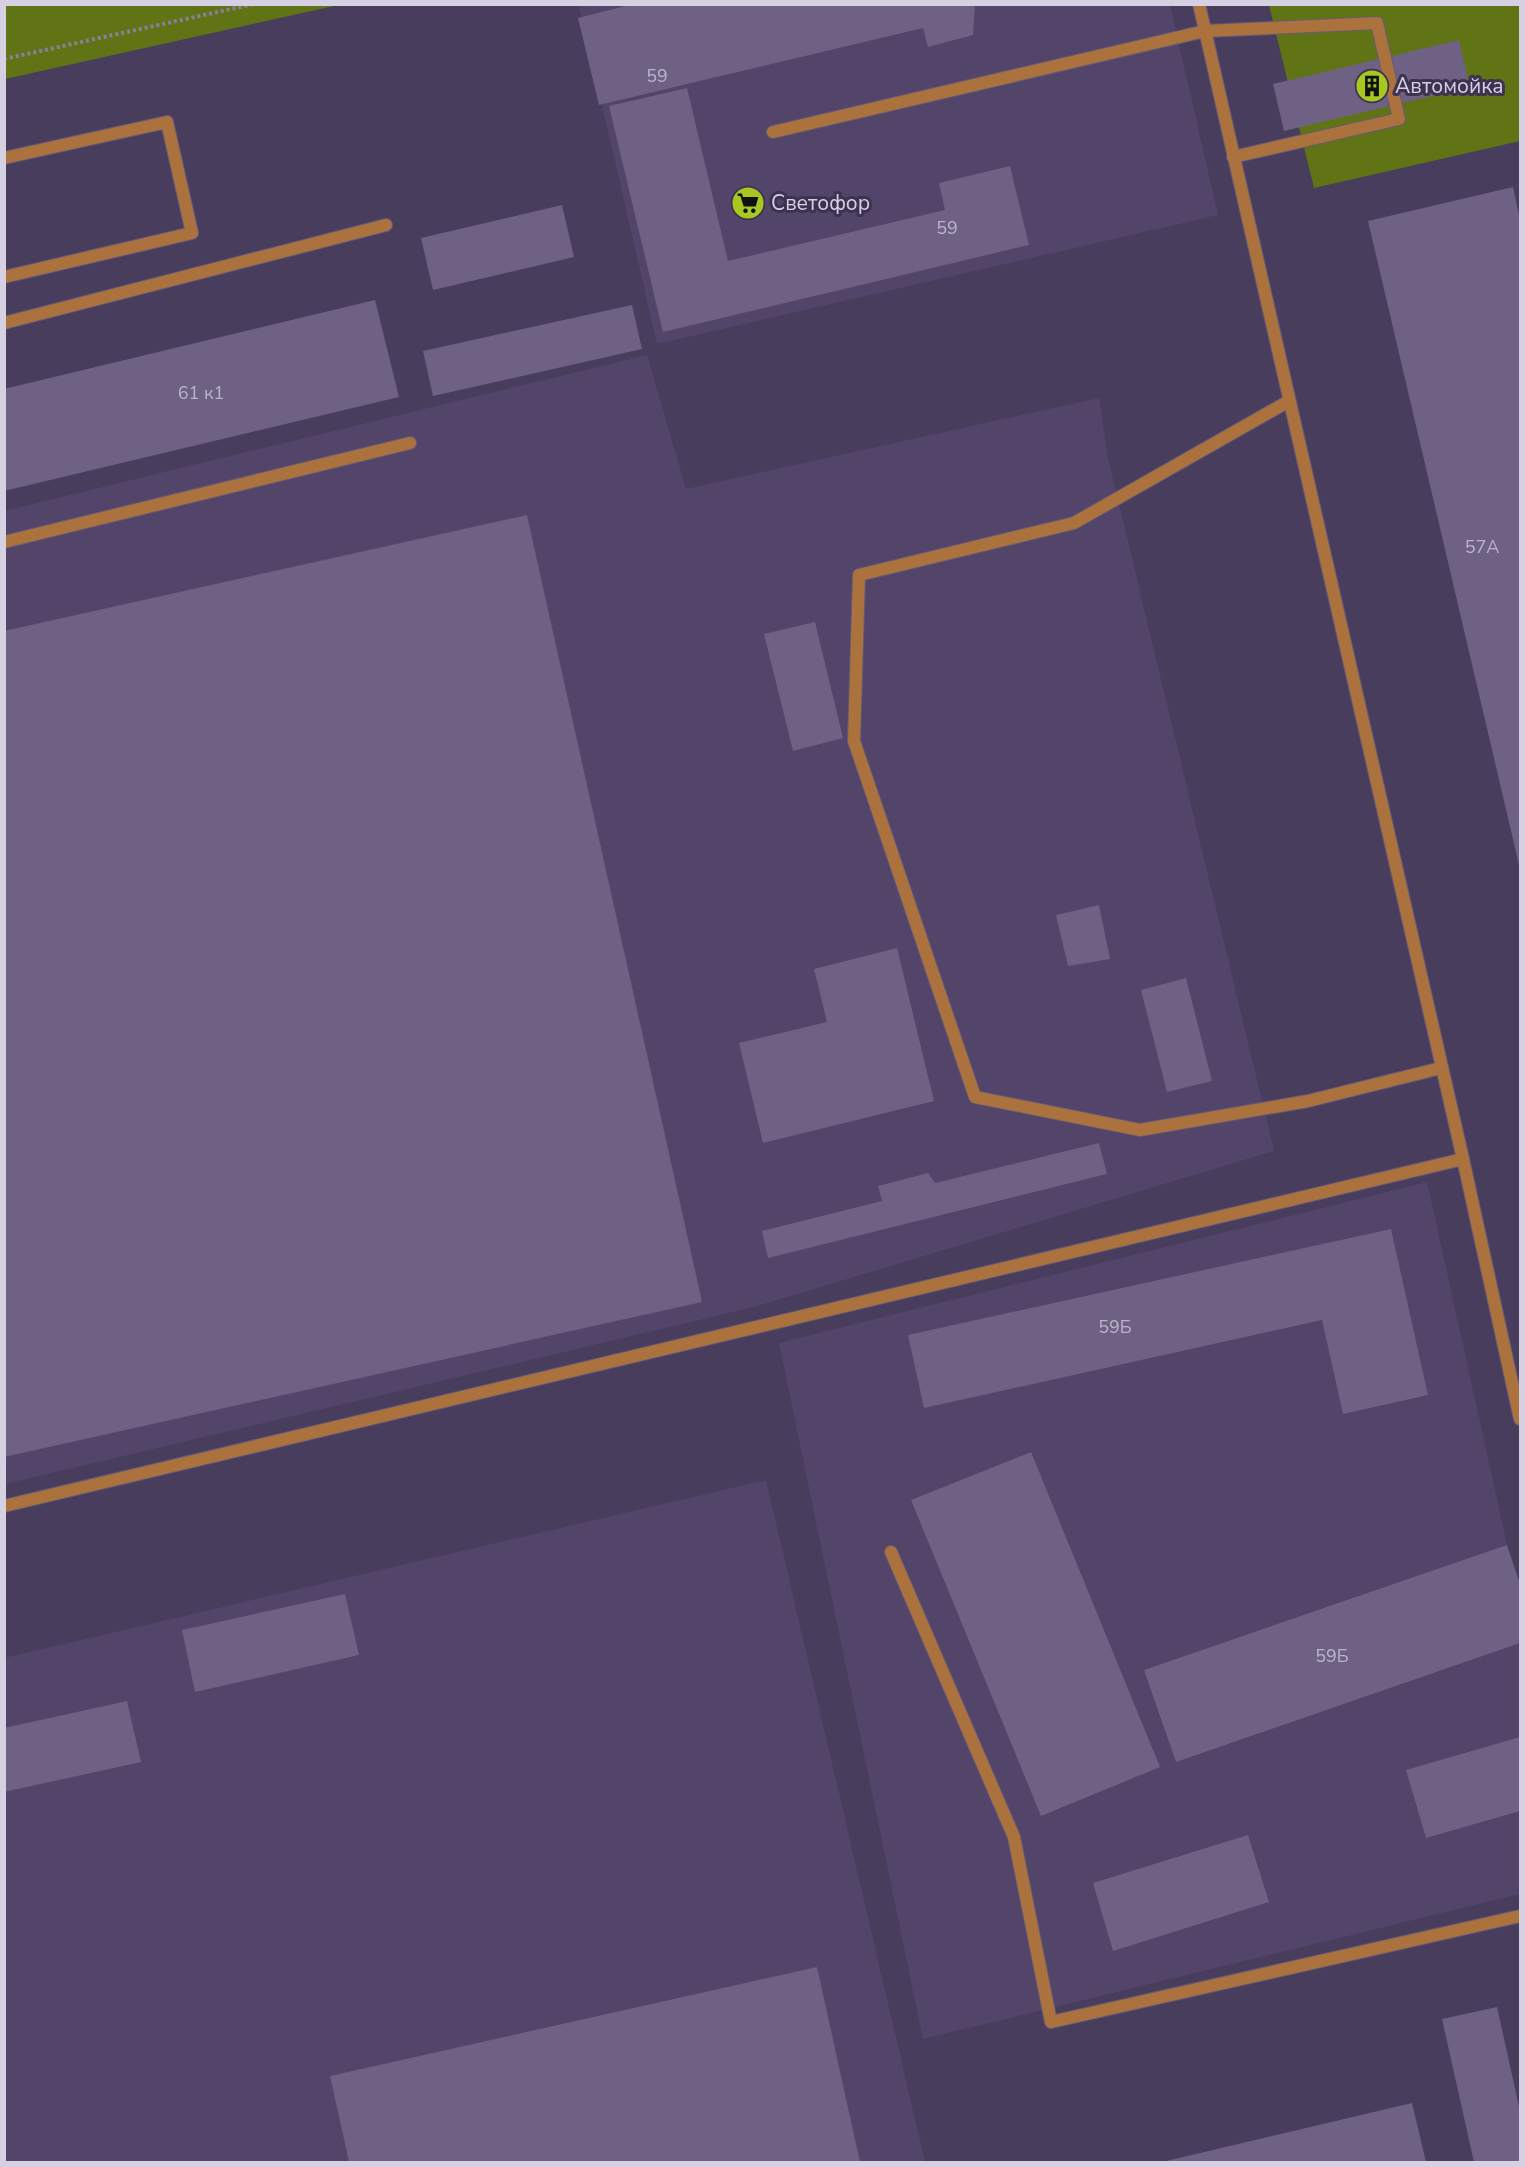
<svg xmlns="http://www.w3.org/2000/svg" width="1525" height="2167" viewBox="0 0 1525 2167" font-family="'Nunito Sans',sans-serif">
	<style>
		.built { fill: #53446a }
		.green { fill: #607415 }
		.building { fill: #6e6183 }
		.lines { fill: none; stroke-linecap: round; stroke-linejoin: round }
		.lane-casing { stroke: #655a78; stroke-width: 14 }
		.street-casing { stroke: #655a78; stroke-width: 14 }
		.path { stroke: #887f99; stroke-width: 4; stroke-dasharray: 3 3; stroke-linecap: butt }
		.lane { stroke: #ac723e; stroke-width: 12 }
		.street { stroke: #ac723e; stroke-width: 12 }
		.labels { text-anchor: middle; stroke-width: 6; stroke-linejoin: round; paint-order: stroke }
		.number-label { font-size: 18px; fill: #bcb4cb }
		.poi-label { font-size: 21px; fill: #d6d0e3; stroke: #3e3251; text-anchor: start }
	</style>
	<rect width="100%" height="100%" fill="#493d5d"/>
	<g class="built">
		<polygon points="579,5 1170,5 1218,215 657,344"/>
		<polygon points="647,355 686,489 1099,398 1108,458 1274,1151 754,1307 5,1484 4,511"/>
		<polygon points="1427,1182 1520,1603 1520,1894 923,2039 779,1343"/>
		<polygon points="766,1480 925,2162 5,2162 4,1658"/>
	</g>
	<g class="green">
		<polygon points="5,4 338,4 338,5 5,79"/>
		<polygon points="1269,5 1520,5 1520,141 1314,188"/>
	</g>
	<g class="building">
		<polygon points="633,4 975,4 973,35 928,47 923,28 599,105 578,18"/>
		<polygon points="1459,40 1470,87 1284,131 1273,84"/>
		<polygon points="687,88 728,261 945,210 939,183 1010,166 1029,245 663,332 609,106"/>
		<polygon points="1513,187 1520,220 1520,869 1368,221"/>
		<polygon points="562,205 574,257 433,290 421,238"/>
		<polygon points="375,300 399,397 4,491 4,389"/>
		<polygon points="632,305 642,349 433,396 423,351"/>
		<polygon points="527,515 702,1302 4,1457 4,631"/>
		<polygon points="815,622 843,738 793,751 764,634"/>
		<polygon points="1099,905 1110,959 1068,966 1056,915"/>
		<polygon points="897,948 934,1101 763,1143 739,1043 827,1022 814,969"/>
		<polygon points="1186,978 1212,1081 1167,1092 1141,990"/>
		<polygon points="1099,1143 1107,1174 768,1258 762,1231 882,1201 878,1186 928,1173 935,1183"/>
		<polygon points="1391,1229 1428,1395 1343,1414 1322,1320 924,1408 908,1335"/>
		<polygon points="1031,1452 1160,1767 1041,1816 911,1500"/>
		<polygon points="1507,1545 1520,1584 1520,1643 1176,1762 1144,1670"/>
		<polygon points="345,1594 359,1655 195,1692 182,1630"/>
		<polygon points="127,1701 141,1762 4,1792 4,1728"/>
		<polygon points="1520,1737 1520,1811 1426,1838 1406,1770"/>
		<polygon points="1248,1835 1269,1902 1113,1951 1093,1883"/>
		<polygon points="817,1967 860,2162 349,2162 330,2076"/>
		<polygon points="1497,2007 1520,2111 1520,2162 1474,2162 1442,2019"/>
		<polygon points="1412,2103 1426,2162 1162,2162"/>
	</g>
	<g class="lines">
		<defs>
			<g id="lane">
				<polyline points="773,132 1205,31 1377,23 1399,119 1233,157"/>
				<polyline points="4,158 167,122 192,233 4,277"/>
				<polyline points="4,323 386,225"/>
				<polyline points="1289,401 1074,523 859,575 854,741 975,1097 1140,1130 1308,1101 1441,1068"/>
				<polyline points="4,542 410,443"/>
				<polyline points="4,1506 1463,1159"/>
				<polyline points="891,1552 1014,1837 1051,2022 1520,1916"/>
			</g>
			<polyline id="street" points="1199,4 1463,1159 1520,1419"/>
		</defs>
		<use href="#lane" class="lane-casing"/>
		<use href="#street" class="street-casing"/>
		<polyline class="path" points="4,59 254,4"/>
		<use href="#lane" class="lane"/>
		<use href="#street" class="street"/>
	</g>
	<defs>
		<symbol id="building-disc" viewBox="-11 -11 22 22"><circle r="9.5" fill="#a6c821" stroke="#3e3251"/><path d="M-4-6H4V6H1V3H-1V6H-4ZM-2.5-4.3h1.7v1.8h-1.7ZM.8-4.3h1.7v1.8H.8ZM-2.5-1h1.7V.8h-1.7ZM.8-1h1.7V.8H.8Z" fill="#111"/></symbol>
		<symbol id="supermarket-disc" viewBox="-11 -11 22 22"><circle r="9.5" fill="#a6c821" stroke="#3e3251"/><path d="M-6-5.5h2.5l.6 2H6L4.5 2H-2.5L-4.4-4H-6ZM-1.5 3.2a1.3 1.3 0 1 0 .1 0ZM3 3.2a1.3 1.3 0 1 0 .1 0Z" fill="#111"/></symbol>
	</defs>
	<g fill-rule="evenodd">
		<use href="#building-disc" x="1353" y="67" width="38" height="38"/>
		<use href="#supermarket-disc" x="729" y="184" width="38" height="38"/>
	</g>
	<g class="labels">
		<g class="number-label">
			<text x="657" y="82">59</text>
			<text x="947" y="234">59</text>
			<text x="201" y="399">61 к1</text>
			<text x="1482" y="553">57А</text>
			<text x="1115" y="1333">59Б</text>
			<text x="1332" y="1662">59Б</text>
		</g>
		<g class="poi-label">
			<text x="1395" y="93">Автомойка</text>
			<text x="771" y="210">Светофор</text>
		</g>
	</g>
	<rect width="1525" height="2167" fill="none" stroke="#d6d0e3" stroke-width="12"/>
</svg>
